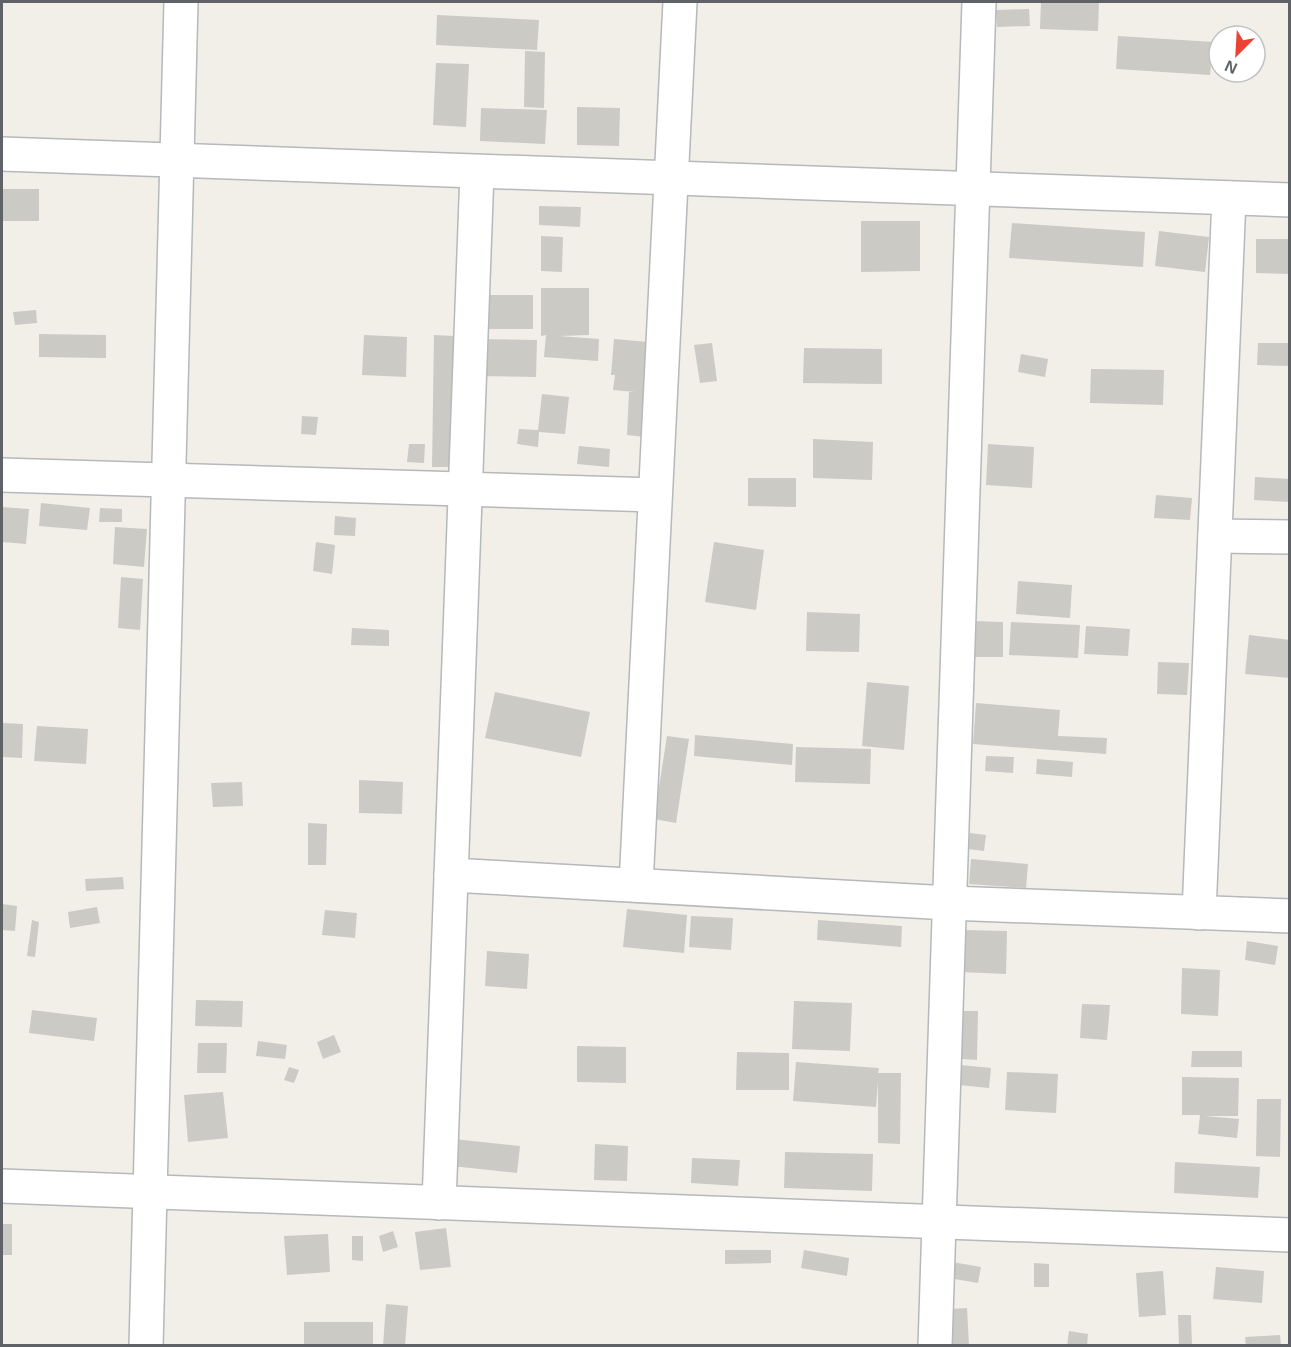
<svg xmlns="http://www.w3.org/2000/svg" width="1291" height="1347" viewBox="0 0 1291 1347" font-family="Arial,sans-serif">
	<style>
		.building { fill: #cccac5 }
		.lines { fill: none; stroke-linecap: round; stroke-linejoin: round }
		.minor-casing { stroke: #b5b8bc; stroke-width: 36 }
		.minor { stroke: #fff; stroke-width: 33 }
	</style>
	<rect width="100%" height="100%" fill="#f1efe8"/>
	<g class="building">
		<polygon points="1041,2 1099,2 1098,31 1040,29"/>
		<polygon points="1029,9 1030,26 997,27 996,10"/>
		<polygon points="437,15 539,20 537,50 436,45"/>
		<polygon points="1118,36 1213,42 1210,75 1116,69"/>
		<polygon points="525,51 545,52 544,108 524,107"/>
		<polygon points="436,63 469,64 466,127 433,125"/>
		<polygon points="577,107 620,108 619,146 577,145"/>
		<polygon points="481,108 547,110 545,144 480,141"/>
		<rect x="2" y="189" width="37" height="32"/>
		<polygon points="539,206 581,207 580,227 539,225"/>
		<polygon points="861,221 920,221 920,271 861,272"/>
		<polygon points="1012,223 1145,232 1143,267 1009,258"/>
		<polygon points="1159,231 1209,237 1205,272 1155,266"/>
		<polygon points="541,236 563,237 562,272 541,271"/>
		<polygon points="1256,239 1290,239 1290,274 1256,273"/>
		<polygon points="541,288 589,288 589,335 559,336 599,339 598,361 544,357 546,335 541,336"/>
		<polygon points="482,295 533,295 533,329 483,329"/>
		<polygon points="36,310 37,323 15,325 13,312"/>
		<polygon points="39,334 106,335 106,358 39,357"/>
		<polygon points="364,335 407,337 406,377 362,375"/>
		<polygon points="434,335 455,336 452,467 432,467"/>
		<polygon points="476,339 537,340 536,377 475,376"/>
		<polygon points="614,339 648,342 645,437 627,435 629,392 635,392 613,390 615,375 611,375"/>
		<polygon points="712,343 717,381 700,383 694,345"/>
		<polygon points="1258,343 1290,343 1290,366 1257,365"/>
		<polygon points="804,348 882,349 882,384 803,383"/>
		<polygon points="1021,354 1048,359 1045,377 1018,372"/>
		<polygon points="1091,369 1164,370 1163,405 1090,403"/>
		<polygon points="542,394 569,397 565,434 539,432 538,447 517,444 519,429 538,430"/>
		<polygon points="302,416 318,417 316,435 301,434"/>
		<polygon points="813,439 873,442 872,480 813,478"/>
		<polygon points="409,444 425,444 424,463 407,462"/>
		<polygon points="988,444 1034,447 1032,488 986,485"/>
		<polygon points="579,446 610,449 609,467 577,464"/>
		<polygon points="1255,477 1290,479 1290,502 1254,500"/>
		<polygon points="748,478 796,478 796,507 748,506"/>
		<polygon points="1156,495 1192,498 1190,520 1154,518"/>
		<polygon points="41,503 90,508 87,530 39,526"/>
		<polygon points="2,507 29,509 26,544 2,542"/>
		<polygon points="100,508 122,509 122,522 99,522"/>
		<polygon points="335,516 356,518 355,536 334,535"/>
		<polygon points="115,527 147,529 144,567 113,564"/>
		<polygon points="316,542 335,545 332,574 313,571"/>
		<polygon points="714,542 764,550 756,610 705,602"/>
		<polygon points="121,577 143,579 140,630 118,628"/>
		<polygon points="1018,581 1072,585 1070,618 1016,614"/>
		<polygon points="807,612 860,614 859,652 806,651"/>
		<polygon points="973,621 1003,622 1003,657 972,657"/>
		<polygon points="1011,622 1080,625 1078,658 1009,655"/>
		<polygon points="1086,626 1130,629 1128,656 1084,654"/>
		<polygon points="352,628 389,630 389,646 351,645"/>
		<polygon points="1249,635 1290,640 1290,678 1245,674"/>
		<polygon points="1158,662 1189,663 1187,695 1157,694"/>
		<polygon points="867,682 909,686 904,750 862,746"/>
		<polygon points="495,692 590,712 581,757 485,738"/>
		<polygon points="976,703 1060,710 1058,736 1107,738 1106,754 973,744"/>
		<polygon points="2,723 23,724 22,758 2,757"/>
		<polygon points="37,726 88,729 86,764 34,761"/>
		<polygon points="695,735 793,744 792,765 694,756"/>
		<polygon points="667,736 689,739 676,823 654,819"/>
		<polygon points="796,747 871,749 870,784 795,782"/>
		<polygon points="986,756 1014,757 1013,773 985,771"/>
		<polygon points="1037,759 1073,762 1072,777 1036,774"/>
		<polygon points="359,780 403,782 402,814 359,813"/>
		<polygon points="242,782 243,806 213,807 211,783"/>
		<polygon points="308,823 327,824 326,865 308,865"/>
		<polygon points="970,833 986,835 984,851 968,849"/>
		<polygon points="971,859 1028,864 1026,888 969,884"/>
		<polygon points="123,877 124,889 86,891 85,879"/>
		<polygon points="2,904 17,906 15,931 2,930"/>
		<polygon points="97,907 100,923 70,928 68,912"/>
		<polygon points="627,909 687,915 684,953 623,947"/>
		<polygon points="325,910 357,913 355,938 322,935"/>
		<polygon points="691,916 733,918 731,950 689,947"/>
		<polygon points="32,920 39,922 35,957 27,956"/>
		<polygon points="818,920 902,926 901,947 817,940"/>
		<polygon points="962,930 1007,931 1006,974 961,972"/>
		<polygon points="1247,941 1278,946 1275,965 1245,960"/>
		<polygon points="487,951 529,954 527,989 485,986"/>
		<polygon points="1182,968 1220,970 1218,1016 1181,1014"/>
		<polygon points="196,1000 243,1001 242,1027 195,1026"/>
		<polygon points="794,1001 852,1003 850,1051 792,1049"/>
		<polygon points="1082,1004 1110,1005 1107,1040 1080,1038"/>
		<polygon points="32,1010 97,1018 94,1041 29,1033"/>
		<polygon points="962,1011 978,1011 977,1060 961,1059"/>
		<polygon points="334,1035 341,1052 323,1059 317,1042"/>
		<polygon points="258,1041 287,1045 285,1059 256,1056"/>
		<polygon points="198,1043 227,1043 226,1073 197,1073"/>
		<polygon points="577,1046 626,1047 626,1083 577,1082"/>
		<polygon points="1192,1051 1242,1051 1242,1067 1191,1067"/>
		<polygon points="737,1052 789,1053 789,1090 736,1090"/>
		<polygon points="796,1062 879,1068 878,1073 901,1073 900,1144 878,1143 878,1081 876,1107 793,1101"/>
		<polygon points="961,1065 991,1068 989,1088 959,1085"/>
		<polygon points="289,1067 299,1070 294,1083 284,1080"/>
		<polygon points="1007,1072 1058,1074 1056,1113 1005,1110"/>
		<polygon points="1182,1077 1239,1078 1238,1116 1205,1116 1239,1119 1237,1138 1198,1134 1200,1115 1182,1115"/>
		<polygon points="223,1092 228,1138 188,1142 184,1095"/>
		<polygon points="1257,1099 1281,1099 1280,1157 1256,1156"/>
		<polygon points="454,1139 520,1146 517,1173 452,1166"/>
		<polygon points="595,1144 628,1146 627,1181 594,1180"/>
		<polygon points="785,1152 873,1154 872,1191 784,1188"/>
		<polygon points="692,1158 740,1160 738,1186 691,1183"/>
		<polygon points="1175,1162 1260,1167 1258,1198 1174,1193"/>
		<rect x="2" y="1224" width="10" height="31"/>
		<polygon points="446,1228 451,1267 420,1270 415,1232"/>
		<polygon points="393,1231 398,1247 383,1252 379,1236"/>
		<polygon points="328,1234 330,1272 287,1275 284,1236"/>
		<polygon points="352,1236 363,1236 363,1261 352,1260"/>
		<polygon points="725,1250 771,1250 771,1263 725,1264"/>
		<polygon points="804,1250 849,1258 847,1276 801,1268"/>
		<polygon points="946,1261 981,1267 978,1283 943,1277"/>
		<polygon points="1034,1263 1049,1264 1049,1287 1034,1287"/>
		<polygon points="1216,1267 1264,1271 1262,1303 1213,1299"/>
		<polygon points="1163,1271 1166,1315 1139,1317 1136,1273"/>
		<polygon points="386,1304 408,1306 405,1346 383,1346"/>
		<polygon points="967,1308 969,1346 952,1346 950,1309"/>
		<polygon points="1178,1315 1191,1315 1192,1346 1179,1346"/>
		<rect x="304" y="1322" width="69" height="24"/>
		<polygon points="1069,1331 1088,1334 1087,1346 1067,1346"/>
		<polygon points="1280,1335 1281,1346 1246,1346 1245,1337"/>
	</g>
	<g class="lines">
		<defs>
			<g id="minor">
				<polyline points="2,154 1290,200"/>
				<polyline points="2,475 655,495"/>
				<polyline points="1215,536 1290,537"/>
				<polyline points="451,875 949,903 1290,916"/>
				<polyline points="636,885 680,2"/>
				<polyline points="1199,913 1229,198"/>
				<polyline points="2,1186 1290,1235"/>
				<polyline points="439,1203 477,172"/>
				<polyline points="146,1346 181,2"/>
				<polyline points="935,1346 979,2"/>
			</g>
		</defs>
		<use href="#minor" class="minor-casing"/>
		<use href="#minor" class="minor"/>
	</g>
	<rect width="1291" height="1347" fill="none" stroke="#5f6368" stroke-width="6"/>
	<g transform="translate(1237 54) rotate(204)"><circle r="28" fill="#ffffff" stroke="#bfc1c3" stroke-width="1.5"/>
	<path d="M0-4.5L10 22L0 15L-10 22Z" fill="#ea4335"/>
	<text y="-9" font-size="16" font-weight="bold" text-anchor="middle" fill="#5f6368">N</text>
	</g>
</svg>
